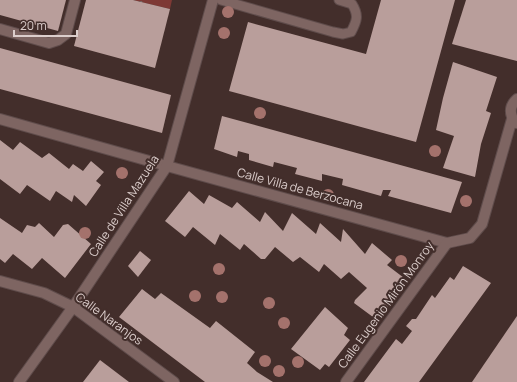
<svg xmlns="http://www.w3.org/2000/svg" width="517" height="382" viewBox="0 0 517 382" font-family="Manrope,sans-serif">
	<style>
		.green { fill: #7e3935 }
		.building { fill: #b99e9b }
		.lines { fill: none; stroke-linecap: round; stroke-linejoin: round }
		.lane-casing { stroke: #5f4c4b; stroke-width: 11 }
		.street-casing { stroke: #5f4c4b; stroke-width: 12 }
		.path { stroke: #766360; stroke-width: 2.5; stroke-dasharray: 1 3; stroke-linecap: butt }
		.lane { stroke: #7e6562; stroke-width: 9 }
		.street { stroke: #7e6562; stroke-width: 10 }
		.tree { fill: #a4726c }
		.labels { text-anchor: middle; stroke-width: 4; stroke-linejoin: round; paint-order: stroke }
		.street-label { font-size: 12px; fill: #dccecc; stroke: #432e2b }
	</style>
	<rect width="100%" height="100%" fill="#432e2b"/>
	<polygon class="green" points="133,0 172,0 170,9"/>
	<g class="building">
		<polygon points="0,0 66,0 58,31 0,15"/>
		<polygon points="86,0 133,0 170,9 155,68 74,46"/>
		<polygon points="381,0 455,0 416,142 229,91 248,22 366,54"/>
		<polygon points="466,0 517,0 517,61 452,44"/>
		<polygon points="0,48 171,95 162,133 0,89"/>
		<polygon points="453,62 497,77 486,111 491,113 481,144 475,177 443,168 454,136 436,130 443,98"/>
		<polygon points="222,116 462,182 451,213 388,196 391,190 383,190 381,196 342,185 343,179 322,174 322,181 295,174 297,168 274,162 273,167 249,160 249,154 238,151 237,157 214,149"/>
		<polygon points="0,140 13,150 20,142 42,158 49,153 69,169 73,164 83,171 91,161 104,172 96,181 101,185 86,206 74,195 72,202 56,191 50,201 27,185 20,194 0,179"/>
		<polygon points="189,191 204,204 209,195 232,208 237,202 260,222 265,212 283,231 292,213 316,234 320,223 341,242 343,229 365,254 372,243 392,260 387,265 408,281 377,320 354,303 355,300 367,288 349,272 341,279 324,264 319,272 300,257 293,262 275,247 265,259 261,259 244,244 240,250 220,234 215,245 193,227 185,237 165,221"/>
		<polygon points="0,218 22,233 27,225 35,227 39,223 54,237 63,225 68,224 91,244 65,278 42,258 32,269 13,254 5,263 0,259"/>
		<polygon points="140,251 151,260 138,277 128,266"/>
		<polygon points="463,266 491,283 419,382 364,382 396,339 402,344 412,331 406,326 412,319 416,319 432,295 435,298 450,277 454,280"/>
		<polygon points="142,289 155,299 161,293 210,328 216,321 255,352 247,363 257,372 273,382 205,382 119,317"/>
		<polygon points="325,307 348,328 344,335 350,340 329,367 325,364 320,370 291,349"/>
		<polygon points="517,316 517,382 472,382"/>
		<polygon points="100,360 129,382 83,382"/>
	</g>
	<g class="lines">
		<defs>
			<path id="lane" d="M221,0L333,32L343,34L351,32C357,21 359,15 352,4L339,0"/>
			<g id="street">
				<polyline points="0,29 49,43 58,40 66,34 75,0"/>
				<polyline points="0,119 167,166 447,243 470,238 482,224 512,119"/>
				<path d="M516,123C509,115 509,106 517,99"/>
				<polyline points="0,281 44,293 73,307 174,382"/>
				<polyline points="19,382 73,307 167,166 213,0"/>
				<polyline points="346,382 447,243"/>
			</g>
		</defs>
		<use href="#lane" class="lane-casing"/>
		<use href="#street" class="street-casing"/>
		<polyline class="path" points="141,2 141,0"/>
		<use href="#lane" class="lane"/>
		<use href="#street" class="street"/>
	</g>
	<g class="tree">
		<circle cx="228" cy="12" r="6"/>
		<circle cx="224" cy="33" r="6"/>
		<circle cx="260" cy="113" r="6"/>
		<circle cx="435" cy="151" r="6"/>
		<circle cx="122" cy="173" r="6"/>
		<circle cx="328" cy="195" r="6"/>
		<circle cx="466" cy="201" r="6"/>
		<circle cx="85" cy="233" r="6"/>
		<circle cx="401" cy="261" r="6"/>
		<circle cx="219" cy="269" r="6"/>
		<circle cx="195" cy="296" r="6"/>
		<circle cx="222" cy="297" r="6"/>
		<circle cx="269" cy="303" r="6"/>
		<circle cx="284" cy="323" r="6"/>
		<circle cx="265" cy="361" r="6"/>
		<circle cx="298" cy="362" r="6"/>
		<circle cx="279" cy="371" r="6"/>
	</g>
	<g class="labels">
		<g class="street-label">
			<text transform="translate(300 189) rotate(15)" y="4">Calle Villa de Berzocana</text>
			<text transform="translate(124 206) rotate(-57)" y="4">Calle de Villa Mazuela</text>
			<text transform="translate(386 305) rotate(-54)" y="4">Calle Eugenio Mirón Monroy</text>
			<text transform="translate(109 319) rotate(36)" y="4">Calle Naranjos</text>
		</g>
	</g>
	<path d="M14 30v6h63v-6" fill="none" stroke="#dccecc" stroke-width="2"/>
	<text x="20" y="30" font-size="12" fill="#dccecc" stroke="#432e2b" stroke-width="3" paint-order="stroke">20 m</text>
</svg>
